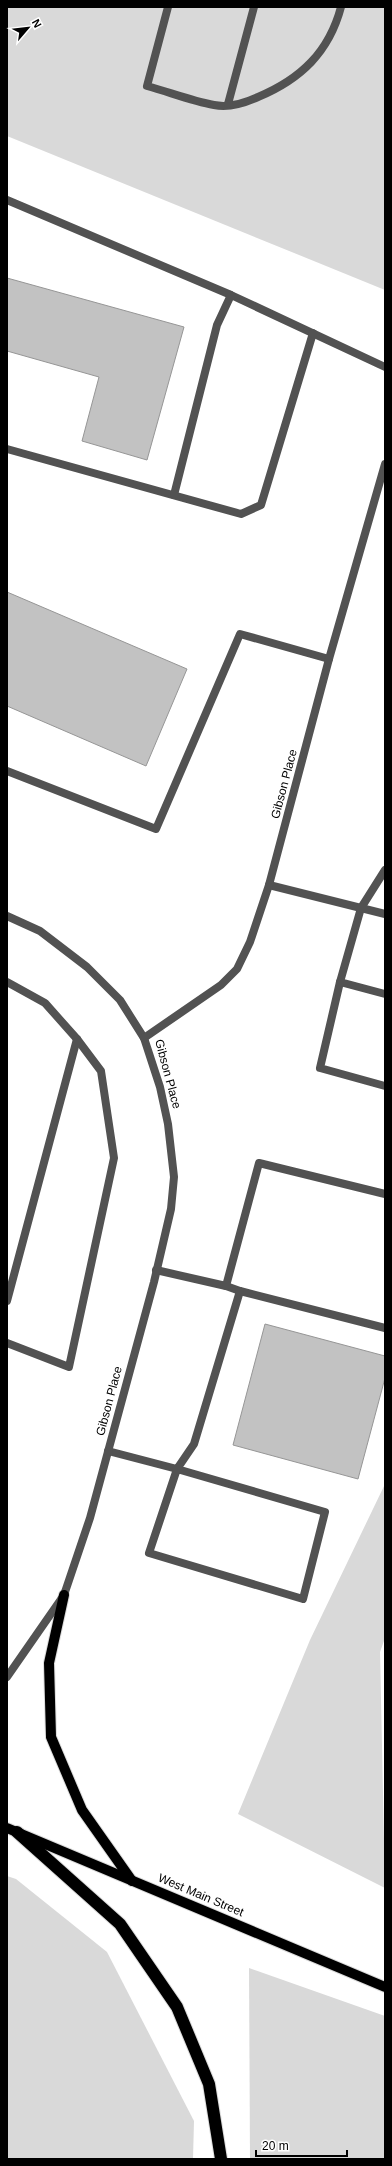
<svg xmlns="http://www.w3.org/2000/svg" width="392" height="2166" viewBox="0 0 392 2166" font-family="Arial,sans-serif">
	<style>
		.green { fill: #d9d9d9 }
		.building { fill: #c2c2c2; stroke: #969696 }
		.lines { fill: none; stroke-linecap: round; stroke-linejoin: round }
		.primary-casing { stroke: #dbdbdb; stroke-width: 12 }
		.highway-casing { stroke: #dbdbdb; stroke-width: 14 }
		.lane { stroke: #525252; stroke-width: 8 }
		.street { stroke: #525252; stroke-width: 8 }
		.primary { stroke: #000; stroke-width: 10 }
		.highway { stroke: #000; stroke-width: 12 }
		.labels { text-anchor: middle; stroke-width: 4; stroke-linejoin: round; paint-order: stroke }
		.street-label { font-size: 12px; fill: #000; stroke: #fff }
	</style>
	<rect width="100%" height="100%" fill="#fff"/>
	<g class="green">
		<polygon points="7,7 385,7 385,290 7,136"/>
		<polygon points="385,1484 385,1638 380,1652 385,1888 238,1814 310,1640"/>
		<polygon points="7,1876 16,1879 107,1952 194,2121 193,2159 7,2159"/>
		<polygon points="249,1968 385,2016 385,2159 250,2159"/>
	</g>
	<g class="building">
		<polygon points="7,278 184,327 147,460 82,441 99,377 7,351"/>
		<polygon points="7,592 187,669 146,766 7,706"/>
		<polygon points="265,1324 385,1356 385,1378 358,1479 233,1445"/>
	</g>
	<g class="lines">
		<defs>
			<g id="primary">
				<polyline points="64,1595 49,1663 51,1737 82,1810 132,1881"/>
				<polyline points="7,1828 385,1987"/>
			</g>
			<polyline id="highway" points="17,1832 120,1924 177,2007 209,2084 221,2159"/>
		</defs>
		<use href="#primary" class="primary-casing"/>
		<use href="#highway" class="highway-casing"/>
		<g class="lane">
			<path d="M168,7L147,86C169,92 192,101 214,105C229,108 245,103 258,97C301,79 329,52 341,7"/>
			<polyline points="228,104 254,7"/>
			<polyline points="7,200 231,295 385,367"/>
			<polyline points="7,449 241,514 261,505 313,333"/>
			<polyline points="174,495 217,325 231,295"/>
			<polyline points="7,771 156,829 240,634 329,659"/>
			<polyline points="385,870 361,908 340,982 385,994"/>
			<polyline points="269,885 385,914"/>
			<polyline points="7,982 45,1003 77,1039 101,1071 114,1158 69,1367 7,1343"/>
			<polyline points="340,982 320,1068 385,1086"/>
			<polyline points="156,1270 226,1286 240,1291 385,1328"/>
			<polyline points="226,1286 259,1163 385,1194"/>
			<polyline points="7,1301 77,1039"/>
			<polyline points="108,1451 177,1469 325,1512 303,1599 149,1553 177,1469 194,1444 240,1291"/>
		</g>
		<g class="street">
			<polyline points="7,916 40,931 87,967 120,1000 144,1038 160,1087 168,1124 174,1177 171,1209 154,1282 90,1518 64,1595 7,1677"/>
			<polyline points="144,1038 221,985 237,969 250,942 269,885 329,659 385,464"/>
		</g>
		<use href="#primary" class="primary"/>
		<use href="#highway" class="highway"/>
	</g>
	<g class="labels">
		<g class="street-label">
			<text transform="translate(284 784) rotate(-75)" y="4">Gibson Place</text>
			<text transform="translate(168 1074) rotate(75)" y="4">Gibson Place</text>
			<text transform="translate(109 1401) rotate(-75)" y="4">Gibson Place</text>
			<text transform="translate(201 1895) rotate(23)" y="4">West Main Street</text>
		</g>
	</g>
	<rect width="392" height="2166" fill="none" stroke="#000000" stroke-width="16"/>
	<g transform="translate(28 28) rotate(62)" stroke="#ffffff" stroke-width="3" paint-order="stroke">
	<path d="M0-3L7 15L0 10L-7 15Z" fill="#000000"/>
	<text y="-6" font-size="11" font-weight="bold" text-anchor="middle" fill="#000000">N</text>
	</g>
	<path d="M256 2150v6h91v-6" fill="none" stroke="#000000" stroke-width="2"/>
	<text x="262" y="2150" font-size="12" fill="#000000" stroke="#ffffff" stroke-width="3" paint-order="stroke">20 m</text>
</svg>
